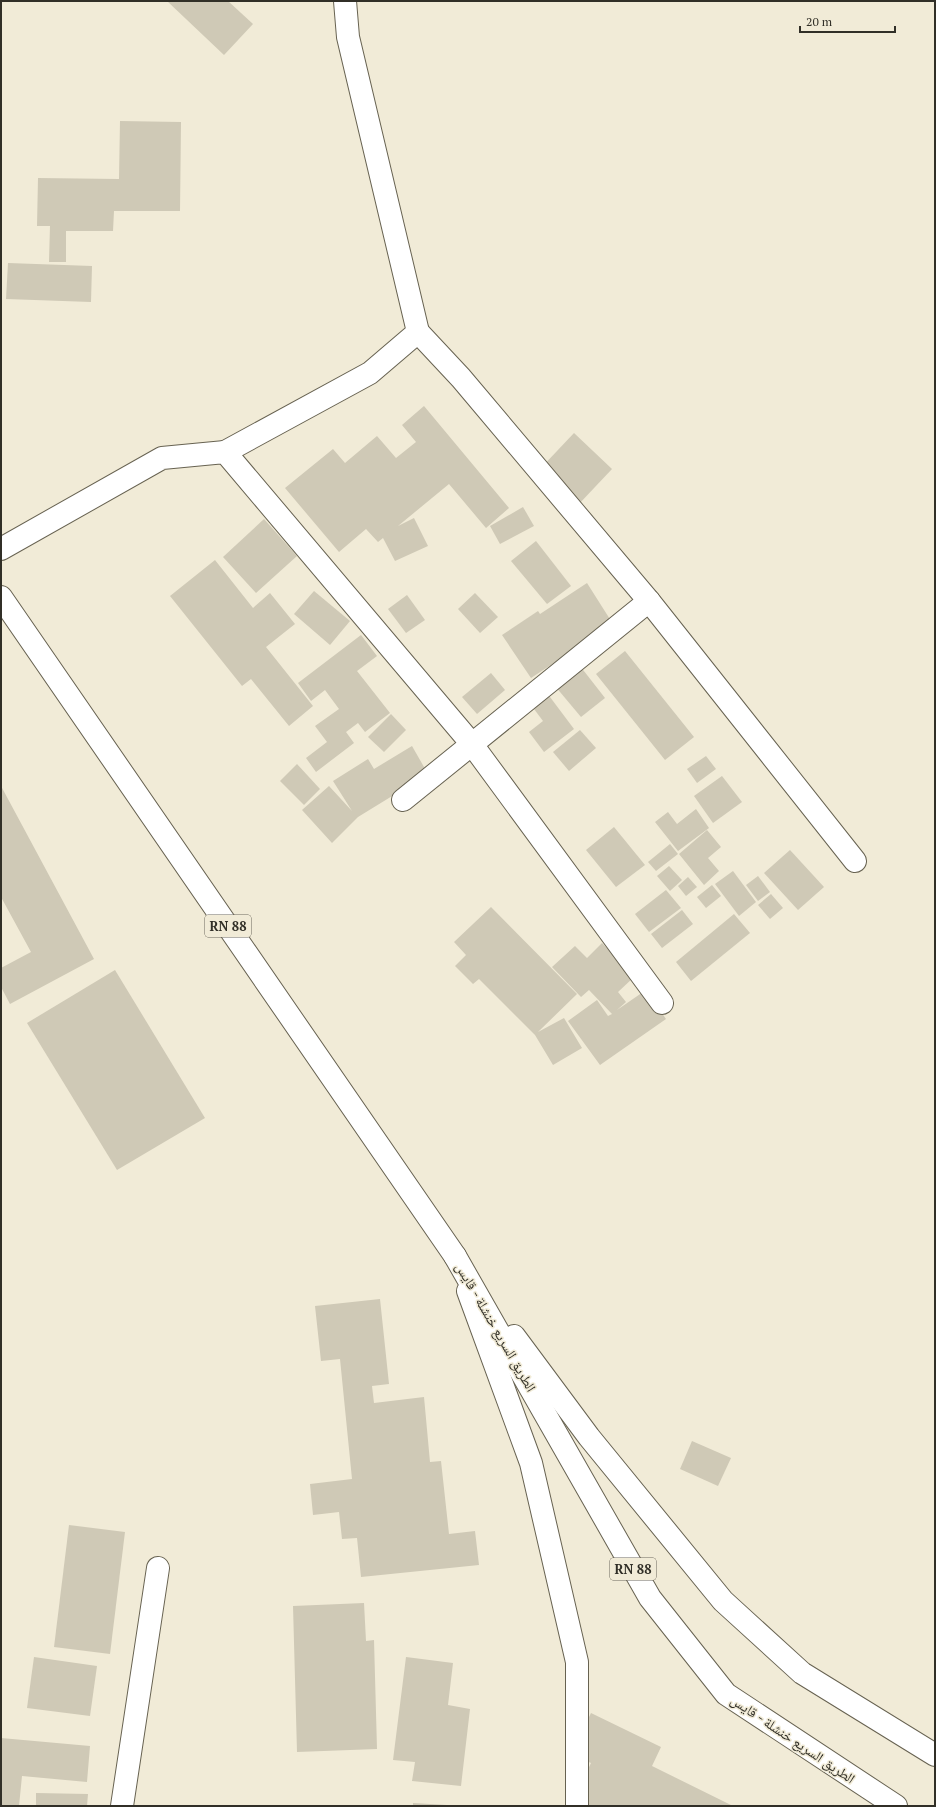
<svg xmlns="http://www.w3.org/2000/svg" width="936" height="1807" viewBox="0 0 936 1807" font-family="'PT Serif','Noto Naskh Arabic',serif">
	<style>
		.building { fill: #cfc9b6 }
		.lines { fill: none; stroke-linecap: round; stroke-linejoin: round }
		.minor-casing { stroke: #676251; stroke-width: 24 }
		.primary-casing { stroke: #676251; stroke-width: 24 }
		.trunk-casing { stroke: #676251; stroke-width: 24 }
		.minor { stroke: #fff; stroke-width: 22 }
		.primary { stroke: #fff; stroke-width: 22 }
		.trunk { stroke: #fff; stroke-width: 22 }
		.labels { text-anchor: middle; stroke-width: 3; stroke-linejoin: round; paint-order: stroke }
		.shield { fill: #f1ebd7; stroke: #6b675c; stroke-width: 1 }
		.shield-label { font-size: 13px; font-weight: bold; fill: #312f27 }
		.street-label { font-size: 14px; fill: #312f27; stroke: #f1ebd7 }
	</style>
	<rect width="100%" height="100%" fill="#f1ebd7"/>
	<g class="building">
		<polygon points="167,1 228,1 253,24 224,55"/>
		<polygon points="120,121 181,122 180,211 114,211 113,231 66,231 66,262 49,262 50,226 37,226 38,178 119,179"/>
		<polygon points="8,263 92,266 91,302 6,299"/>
		<polygon points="424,406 509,508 486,528 449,484 398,526 414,518 428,546 395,561 383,538 378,542 366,529 339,552 285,488 333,449 345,463 377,436 396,458 416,442 402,425"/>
		<polygon points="574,433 612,469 578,505 540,469"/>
		<polygon points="523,507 534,526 500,544 490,526"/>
		<polygon points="264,519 297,556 256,593 223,557"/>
		<polygon points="536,541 571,586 547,604 511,561"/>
		<polygon points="215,560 253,608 270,593 295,624 266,647 313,706 289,726 251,679 242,686 170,596"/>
		<polygon points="587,583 613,624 531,678 502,635 538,611 540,614"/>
		<polygon points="314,591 350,621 330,645 294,614"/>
		<polygon points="475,593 498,617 480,633 458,609"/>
		<polygon points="407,595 425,620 406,633 388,609"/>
		<polygon points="361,635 377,656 357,671 390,713 365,732 358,723 346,732 354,743 316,772 306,758 327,742 315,726 339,709 325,690 311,701 298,683"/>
		<polygon points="625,651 694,737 665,760 596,674"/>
		<polygon points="580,666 605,698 581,717 555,686"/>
		<polygon points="491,673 505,690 477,714 462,697"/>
		<polygon points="547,693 574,729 544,752 529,732 543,721 531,705"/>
		<polygon points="391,714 406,730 384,752 368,737"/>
		<polygon points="580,730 596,748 569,771 553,752"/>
		<polygon points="412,746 428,774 358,817 332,843 302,810 329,786 352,811 333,781 368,759 374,769"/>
		<polygon points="706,756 716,769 697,783 687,769"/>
		<polygon points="297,764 320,789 304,805 280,781"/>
		<polygon points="722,776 742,802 713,823 694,796"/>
		<polygon points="1,786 94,959 10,1004 1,987 1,968 31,952 1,897"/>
		<polygon points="696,809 709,828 678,851 655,822 668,812 677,824"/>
		<polygon points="614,827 645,865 616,887 586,850"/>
		<polygon points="707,830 721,847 708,858 719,871 704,885 679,854"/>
		<polygon points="670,844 678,854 656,871 648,862"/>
		<polygon points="790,850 824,887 798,910 764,873"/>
		<polygon points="669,866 682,880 670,891 657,876"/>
		<polygon points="733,871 756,902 739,916 715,884"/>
		<polygon points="758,876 770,892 758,901 746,885"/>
		<polygon points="688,877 697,887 686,896 678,886"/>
		<polygon points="712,885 721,896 706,908 697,897"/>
		<polygon points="666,890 681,908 649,932 635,914"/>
		<polygon points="771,894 783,908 770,919 758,905"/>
		<polygon points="491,907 577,994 538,1032 564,1018 582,1048 553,1065 535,1035 479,979 473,984 455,966 466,955 454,942"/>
		<polygon points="682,910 693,924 662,948 651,934"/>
		<polygon points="734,914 750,933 691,981 676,962"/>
		<polygon points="602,943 634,977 618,992 626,1002 617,1010 646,990 666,1019 600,1065 568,1021 597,1000 608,1016 612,1014 589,990 581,997 552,967 575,946 587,958"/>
		<polygon points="115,970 205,1118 117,1170 27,1023"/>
		<polygon points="380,1299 389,1384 372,1386 374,1403 424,1397 430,1462 441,1461 449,1534 475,1531 479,1565 361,1577 357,1538 342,1539 339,1512 313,1515 310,1484 352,1479 340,1359 321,1361 315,1306"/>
		<polygon points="692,1441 731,1458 718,1486 680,1469"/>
		<polygon points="69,1525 125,1532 110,1654 54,1647"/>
		<polygon points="364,1603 366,1641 374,1640 377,1749 297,1752 293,1606"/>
		<polygon points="34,1657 97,1666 90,1716 27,1708"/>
		<polygon points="406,1657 453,1663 448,1705 470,1709 461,1786 412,1781 415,1762 393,1760"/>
		<polygon points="591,1713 661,1747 652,1766 733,1806 578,1806 572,1803 591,1763 571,1754"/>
		<polygon points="1,1738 90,1746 87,1782 22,1776 19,1806 1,1806"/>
		<polygon points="36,1793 88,1794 87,1806 36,1806"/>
		<polygon points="413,1803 447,1805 447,1806 413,1806"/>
	</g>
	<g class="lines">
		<defs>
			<g id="minor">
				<polyline points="418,332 461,378 649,601 855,861"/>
				<polyline points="225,452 370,373 418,332 348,37 345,1"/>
				<polyline points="1,549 162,458 225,452 471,743 662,1003"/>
				<polyline points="403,800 649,601"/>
				<polyline points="468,1291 531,1463 577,1662 577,1806"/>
				<polyline points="122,1806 158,1568"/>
			</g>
			<polyline id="primary" points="1,597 455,1256"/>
			<g id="trunk">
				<polyline points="455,1256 650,1598 726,1694 896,1806"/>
				<polyline points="514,1336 589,1437 723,1601 802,1673 935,1755"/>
			</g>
		</defs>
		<use href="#minor" class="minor-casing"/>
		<use href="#primary" class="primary-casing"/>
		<use href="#trunk" class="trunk-casing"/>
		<use href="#minor" class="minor"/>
		<use href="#primary" class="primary"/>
		<use href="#trunk" class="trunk"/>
	</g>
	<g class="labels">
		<g class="shield">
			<rect x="205" y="915" width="46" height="22" rx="3"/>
			<rect x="610" y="1558" width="46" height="22" rx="3"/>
		</g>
		<g class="shield-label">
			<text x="228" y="931">RN 88</text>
			<text x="633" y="1574">RN 88</text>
		</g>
		<g class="street-label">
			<text transform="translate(496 1327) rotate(60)" y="5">الطريق السريع خنشلة - قايس</text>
			<text transform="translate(793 1739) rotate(34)" y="5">الطريق السريع خنشلة - قايس</text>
		</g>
	</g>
	<rect width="936" height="1807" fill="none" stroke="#312f27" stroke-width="4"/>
	<path d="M800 26v6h95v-6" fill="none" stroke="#312f27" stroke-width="2"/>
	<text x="806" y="26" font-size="12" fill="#312f27" stroke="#f1ebd7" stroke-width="3" paint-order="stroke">20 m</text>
</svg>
